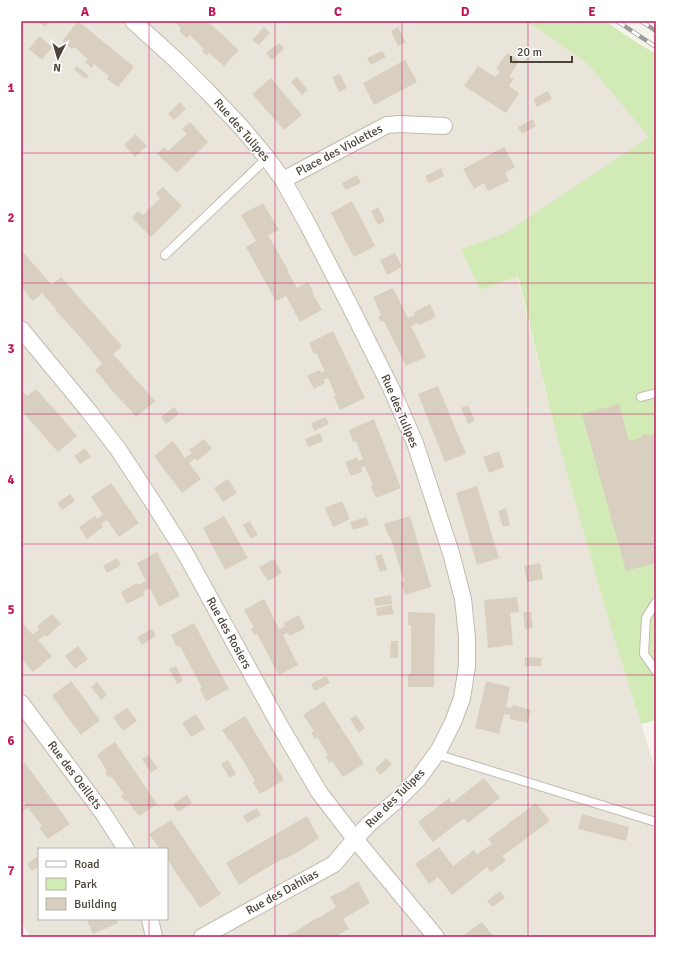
<svg xmlns="http://www.w3.org/2000/svg" width="677" height="958" viewBox="0 0 677 958" font-family="Signika,sans-serif">
	<style>
		.residential { fill: #eae5da; fill-rule: evenodd }
		.green { fill: #d2eab5 }
		.building { fill: #d8cfc1 }
		.lines { fill: none; stroke-linecap: round; stroke-linejoin: round }
		.service-casing { stroke: #c2bbae; stroke-width: 10 }
		.minor-casing { stroke: #c2bbae; stroke-width: 18 }
		.service { stroke: #fff; stroke-width: 8 }
		.minor { stroke: #fff; stroke-width: 16 }
		.rail-casing { stroke: #9a9a9a; stroke-width: 4.5 }
		.rail { stroke: #fff; stroke-width: 3; stroke-dasharray: 9; stroke-linecap: butt }
		.grid { fill: none; stroke: #c2185b; stroke-width: 1; stroke-opacity: 0.55 }
		.labels { text-anchor: middle; stroke-width: 3; stroke-linejoin: round; paint-order: stroke }
		.street-label { font-size: 12px; fill: #4b4439; stroke: #fff }
		.neatline { fill: none; stroke: #c2185b; stroke-width: 1.5 }
		.grid-label { font-size: 13px; text-anchor: middle; font-weight: bold; fill: #c2185b }
	</style>
	<rect width="100%" height="100%" fill="#f6f3ec"/>
	<path class="residential" d="M21,21H553L656,133L505,233L461,249L480,290L517,276L557,437L606,612L656,772V937H30L21,921ZM39,849H167V919H39Z"/>
	<polygon class="green" points="517,21 605,21 636,42 656,54 656,720 641,724 606,612 557,437 518,276 480,290 461,249 505,233 649,137 589,65 535,26"/>
	<g class="building">
		<polygon points="37,21 50,21 45,27"/>
		<polygon points="78,21 134,67 118,87 107,79 109,76 94,64 92,68 85,62 88,59 74,47 72,49 62,41"/>
		<polygon points="174,21 207,21 239,50 224,66 209,53 207,56 202,51 204,49 190,35 187,38 179,31 181,28"/>
		<polygon points="264,27 270,33 259,45 252,40"/>
		<polygon points="398,27 406,42 398,46 391,31"/>
		<polygon points="39,36 52,47 42,60 29,49"/>
		<polygon points="279,43 284,49 272,60 266,53"/>
		<polygon points="382,51 386,57 371,65 367,58"/>
		<polygon points="507,53 519,61 509,77 514,79 509,86 519,93 506,113 464,86 478,66 495,77 500,71 496,69"/>
		<polygon points="405,60 417,82 374,105 363,83"/>
		<polygon points="77,66 89,76 86,79 74,70"/>
		<polygon points="340,74 347,88 339,92 332,77"/>
		<polygon points="297,77 308,90 302,95 291,82"/>
		<polygon points="271,78 302,115 284,130 252,94"/>
		<polygon points="548,91 552,99 537,107 533,99"/>
		<polygon points="180,102 186,109 174,120 168,114"/>
		<polygon points="533,119 536,126 522,134 518,127"/>
		<polygon points="190,122 208,142 177,173 157,154 164,147 168,151 187,134 182,129"/>
		<polygon points="135,134 147,146 135,157 124,145"/>
		<polygon points="504,147 515,167 505,173 509,181 488,191 484,183 474,189 463,169"/>
		<polygon points="441,168 444,176 429,183 425,176"/>
		<polygon points="357,175 361,183 346,190 342,183"/>
		<polygon points="163,187 182,206 151,237 132,218 138,211 143,215 160,198 156,193"/>
		<polygon points="352,201 375,246 354,257 331,213"/>
		<polygon points="263,203 279,230 268,235 288,270 287,270 297,288 308,282 313,291 312,292 322,310 300,322 286,296 276,301 246,247 256,241 241,215"/>
		<polygon points="378,207 385,221 378,225 371,211"/>
		<polygon points="21,250 52,285 61,277 122,346 113,354 155,401 136,417 122,401 121,401 115,394 95,370 102,364 83,340 55,310 56,309 42,293 33,301 21,287"/>
		<polygon points="395,253 402,267 387,275 380,260"/>
		<polygon points="393,288 408,318 415,315 414,312 430,304 436,317 419,325 418,323 411,326 426,357 406,366 384,321 381,322 378,316 381,315 373,297"/>
		<polygon points="333,331 365,398 340,410 334,397 336,396 328,378 323,380 325,383 314,389 307,376 319,370 321,373 325,371 316,353 314,354 309,343"/>
		<polygon points="438,386 466,454 445,462 418,394"/>
		<polygon points="21,389 27,396 36,389 50,405 51,405 77,436 58,452 21,410"/>
		<polygon points="619,404 629,441 642,438 642,435 648,434 648,436 656,434 656,563 626,571 582,414"/>
		<polygon points="468,405 475,421 468,424 461,408"/>
		<polygon points="174,407 179,414 166,424 161,417"/>
		<polygon points="326,417 329,424 314,431 311,423"/>
		<polygon points="374,419 401,488 376,498 371,486 373,485 365,466 361,468 362,472 351,476 345,462 357,457 358,461 363,459 356,441 353,442 349,430"/>
		<polygon points="320,433 323,441 308,447 305,439"/>
		<polygon points="204,439 212,449 197,461 195,458 189,463 201,479 182,493 154,456 173,441 185,458 192,453 189,450"/>
		<polygon points="85,448 91,457 80,464 74,456"/>
		<polygon points="499,451 504,467 489,473 483,457"/>
		<polygon points="228,479 237,493 223,502 214,488"/>
		<polygon points="111,483 139,523 119,537 107,520 101,524 103,527 87,539 79,527 95,516 97,519 103,514 91,497"/>
		<polygon points="477,486 499,558 477,565 456,493"/>
		<polygon points="70,494 75,501 62,510 57,503"/>
		<polygon points="342,501 350,519 333,527 325,508"/>
		<polygon points="506,508 510,525 503,527 498,511"/>
		<polygon points="224,516 248,558 225,570 203,528"/>
		<polygon points="410,516 431,587 405,595 401,582 404,581 390,536 389,537 384,524"/>
		<polygon points="366,517 369,525 353,530 350,522"/>
		<polygon points="250,521 258,535 251,539 243,525"/>
		<polygon points="157,552 180,596 159,607 150,588 143,592 145,595 127,604 121,592 137,583 139,585 146,581 137,563"/>
		<polygon points="382,554 387,570 380,572 375,556"/>
		<polygon points="117,558 121,565 107,573 103,566"/>
		<polygon points="274,559 282,573 268,581 259,567"/>
		<polygon points="540,563 543,579 527,582 524,566"/>
		<polygon points="391,595 392,604 375,606 374,598"/>
		<polygon points="517,597 519,612 510,613 513,645 488,648 484,600"/>
		<polygon points="264,599 279,629 285,626 283,623 299,615 305,628 290,636 288,633 283,635 298,665 279,675 257,634 254,635 251,629 254,628 244,610"/>
		<polygon points="392,605 394,614 377,616 376,608"/>
		<polygon points="408,612 435,613 434,687 408,687 408,674 411,674 411,626 408,625"/>
		<polygon points="523,612 531,612 533,628 525,629"/>
		<polygon points="52,614 61,624 46,637 45,635 38,640 52,656 33,672 21,658 21,621 33,635 39,629 37,626"/>
		<polygon points="194,623 229,689 206,701 200,689 202,688 180,646 177,647 171,635"/>
		<polygon points="152,629 156,636 142,645 137,637"/>
		<polygon points="391,641 398,641 398,658 390,658"/>
		<polygon points="78,646 88,659 75,669 65,656"/>
		<polygon points="525,657 542,658 541,666 525,666"/>
		<polygon points="176,666 183,681 177,684 169,669"/>
		<polygon points="326,676 330,683 315,691 311,684"/>
		<polygon points="71,681 100,720 81,735 52,696"/>
		<polygon points="486,681 510,687 506,707 512,708 513,705 531,710 528,723 510,719 510,715 504,714 499,734 475,728"/>
		<polygon points="97,682 107,695 101,700 91,687"/>
		<polygon points="324,701 364,764 343,777 332,761 329,763 326,757 328,755 317,737 315,739 311,733 314,731 303,715"/>
		<polygon points="127,708 137,721 123,731 113,717"/>
		<polygon points="196,714 205,729 191,737 182,723"/>
		<polygon points="356,715 365,728 359,733 350,719"/>
		<polygon points="245,716 284,780 260,794 253,783 255,781 231,741 229,741 222,730"/>
		<polygon points="115,742 157,804 139,816 127,800 125,802 121,796 124,794 111,776 109,778 105,772 107,771 97,755"/>
		<polygon points="148,755 158,768 151,773 142,759"/>
		<polygon points="386,758 392,764 380,775 375,769"/>
		<polygon points="228,760 236,774 230,778 221,764"/>
		<polygon points="25,763 70,824 48,839 39,828 42,826 28,808 21,813 21,809 26,805 21,798 21,767"/>
		<polygon points="484,778 500,798 468,823 464,818 433,842 418,822 449,798 452,803"/>
		<polygon points="187,795 192,803 178,812 173,804"/>
		<polygon points="536,803 550,821 502,856 506,861 491,872 487,867 452,895 438,877 429,884 415,864 439,847 453,866 474,850 477,854 492,844 488,839"/>
		<polygon points="257,808 261,815 247,823 243,816"/>
		<polygon points="582,814 629,827 626,841 578,829"/>
		<polygon points="307,816 319,838 301,850 285,859 284,858 248,879 248,880 239,885 226,863"/>
		<polygon points="171,820 221,894 200,908 189,891 188,891 167,859 167,849 160,849 149,834"/>
		<polygon points="39,855 39,866 32,871 27,864"/>
		<polygon points="358,881 370,903 343,919 349,929 335,937 283,937 292,932 293,933 318,917 319,918 336,907 330,897 339,892 339,893"/>
		<polygon points="500,891 505,898 492,907 487,901"/>
		<polygon points="90,919 116,919 118,923 93,934 87,921"/>
		<polygon points="482,922 494,937 468,937 465,934"/>
	</g>
	<g class="lines">
		<defs>
			<g id="service">
				<polyline points="165,255 267,158"/>
				<polyline points="641,397 656,393"/>
				<polyline points="656,602 646,618 644,654 656,671"/>
				<polyline points="436,754 656,822"/>
			</g>
			<g id="minor">
				<polyline points="133,21 177,61 207,91 242,128 267,158 283,180 308,225 349,304 391,388 415,443 451,553 463,599 467,637 467,666 462,698 453,722 439,750 418,779 396,801 369,824 355,839 334,864 202,937"/>
				<polyline points="283,180 387,125 400,124 444,126"/>
				<polyline points="21,329 87,409 118,449 154,504 185,553 279,724 319,792 355,839 436,937"/>
				<polyline points="21,703 103,813 126,849"/>
				<polyline points="150,919 154,937"/>
			</g>
		</defs>
		<use href="#service" class="service-casing"/>
		<use href="#minor" class="minor-casing"/>
		<use href="#service" class="service"/>
		<use href="#minor" class="minor"/>
		<defs>
			<g id="rail">
				<polyline points="617,21 656,47"/>
				<polyline points="641,21 656,31"/>
			</g>
		</defs>
		<use href="#rail" class="rail-casing"/>
		<use href="#rail" class="rail"/>
	</g>
	<path class="grid" d="M149,21V849M275,21V937M402,21V937M528,21V937M21,153H656M21,283H656M21,414H656M21,544H656M21,675H656M21,805H656M149,919V937"/>
	<g class="labels">
		<g class="street-label">
			<text transform="translate(242 130) rotate(49)" y="4">Rue des Tulipes</text>
			<text transform="translate(339 150) rotate(-28)" y="4">Place des Violettes</text>
			<text transform="translate(400 411) rotate(67)" y="4">Rue des Tulipes</text>
			<text transform="translate(229 633) rotate(61)" y="4">Rue des Rosiers</text>
			<text transform="translate(75 775) rotate(53)" y="4">Rue des Oeillets</text>
			<text transform="translate(395 798) rotate(-45)" y="4">Rue des Tulipes</text>
			<text transform="translate(282 892) rotate(-29)" y="4">Rue des Dahlias</text>
		</g>
	</g>
	<rect width="677" height="958" fill="none" stroke="#ffffff" stroke-width="44"/>
	<rect x="38" y="848" width="130" height="72" fill="#ffffff" stroke="#b7b4b0"/>
	<rect x="46" y="861" width="20" height="6" fill="#ffffff" stroke="#b7b4b0"/>
	<text x="74" y="868" font-size="12" fill="#4b4439">Road</text>
	<rect x="46" y="878" width="20" height="12" fill="#d2eab5" stroke="#b7b4b0"/>
	<text x="74" y="888" font-size="12" fill="#4b4439">Park</text>
	<rect x="46" y="898" width="20" height="12" fill="#d8cfc1" stroke="#b7b4b0"/>
	<text x="74" y="908" font-size="12" fill="#4b4439">Building</text>
	<g transform="translate(58 58) rotate(185)" stroke="#ffffff" stroke-width="3" paint-order="stroke">
	<path d="M0-3L7 15L0 10L-7 15Z" fill="#4b4439"/>
	<text y="-6" font-size="11" font-weight="bold" text-anchor="middle" fill="#4b4439">N</text>
	</g>
	<path d="M511 56v6h61v-6" fill="none" stroke="#4b4439" stroke-width="2"/>
	<text x="517" y="56" font-size="12" fill="#4b4439" stroke="#ffffff" stroke-width="3" paint-order="stroke">20 m</text>
	<rect x="22" y="22" width="633" height="914" class="neatline"/>
	<g class="grid-label">
		<text x="85" y="16">A</text>
		<text x="212" y="16">B</text>
		<text x="338" y="16">C</text>
		<text x="465" y="16">D</text>
		<text x="592" y="16">E</text>
		<text x="11" y="92">1</text>
		<text x="11" y="222">2</text>
		<text x="11" y="353">3</text>
		<text x="11" y="484">4</text>
		<text x="11" y="614">5</text>
		<text x="11" y="745">6</text>
		<text x="11" y="875">7</text>
	</g>
</svg>
